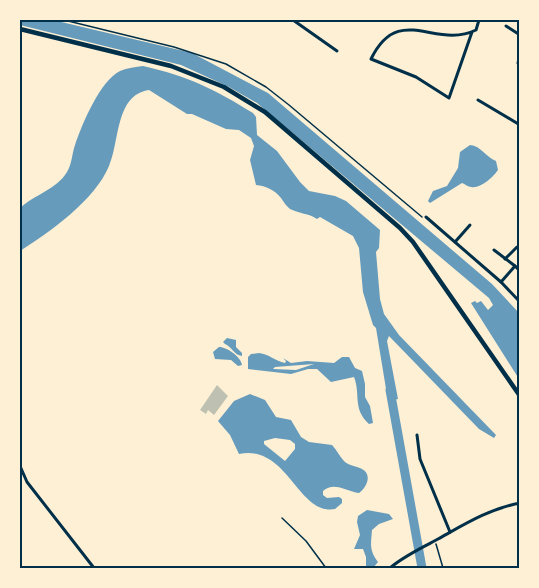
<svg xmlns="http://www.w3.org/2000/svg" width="539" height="588" viewBox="0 0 539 588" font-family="Georgia,serif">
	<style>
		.water { fill: #669bbc; fill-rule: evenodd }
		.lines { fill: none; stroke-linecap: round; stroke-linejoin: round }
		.river { stroke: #669bbc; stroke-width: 9 }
		.building { fill: #bec0b2 }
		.path { stroke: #003049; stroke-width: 1.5 }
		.service { stroke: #003049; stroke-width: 1.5 }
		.minor { stroke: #003049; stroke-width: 3 }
		.tertiary { stroke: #003049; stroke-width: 3 }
		.primary { stroke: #003049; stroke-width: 4.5 }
		.neatline { fill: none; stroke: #003049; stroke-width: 2 }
	</style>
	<rect width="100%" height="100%" fill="#fdf0d5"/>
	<g class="water">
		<polygon points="20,20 53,20 192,53 268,93 492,284 519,313 519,379 471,303 475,301 477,303 481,301 488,310 493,305 489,298 257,103 229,87 181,65 20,25"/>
		<path d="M143,66C188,76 214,89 253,113L256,117L257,135L277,151L300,182L309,191L335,196L346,201L380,230L379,248L376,252L380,299L384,314L399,335L496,435L494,438L479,429L389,336L387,341L398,399L388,401L376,328L373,325L363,292L359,248L353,236L320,217L317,219C308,213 300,214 290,209C286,206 284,202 281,198C275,190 266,186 256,185L250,160L254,146L251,138L239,130L226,129L192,114H187L149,90C115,95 120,141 109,166C95,200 50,232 20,251V208C34,195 57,189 67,172C72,164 72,153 75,145C82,124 100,81 120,71C127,68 136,67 143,66Z"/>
		<path d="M470,145C481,146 486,157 496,161L498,170C494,176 481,189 471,187C468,187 465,184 462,183L430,203L428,201L433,191L447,186L458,168L460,152Z"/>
		<path d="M227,338L236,340V347L242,353V356C234,355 232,347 225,344L223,342Z"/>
		<path d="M219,347C227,347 241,357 242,365L238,366L231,360L215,359L213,352Z"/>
		<path d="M259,353C269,354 275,361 285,363L286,361L283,358L291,363L307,361L334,363L342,357H349L355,368L362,371L365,384V397L370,406L373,423L369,424C352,408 361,395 354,377L331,382L317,369H308L291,374L248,369V357L251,354ZM314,364L296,370L273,369L275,367Z"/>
		<path d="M250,394L265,400L276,417L291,420L301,437L309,442L332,445C337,450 339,456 344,461C349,466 357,466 362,469C373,475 366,488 359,493C346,491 334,481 323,491V495L327,498L339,497L342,499V503L335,509C298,516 288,444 239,454L230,435L218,421L234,401ZM275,438L290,440L295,444V449L285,461L264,444V441Z"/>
		<path d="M367,510L389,514L393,519L379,524L372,530C371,544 369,550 378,562L373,568H366V557L363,549H354L360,535L357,522L358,516Z"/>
	</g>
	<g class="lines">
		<polyline class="river" points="390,390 422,568"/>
	</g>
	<polygon class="building" points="217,385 228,396 214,415 208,410 206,414 200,410"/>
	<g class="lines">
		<g class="path">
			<polyline points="64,20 174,47 226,64 266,87 289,105 422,217"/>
			<polyline points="436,544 443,568"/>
		</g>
		<polyline class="service" points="282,518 306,541 326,568"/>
		<g class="minor">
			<polyline points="293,20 337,51"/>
			<polyline points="506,26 520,35"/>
			<path d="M472,32L449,98L416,77L371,59C399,2 435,50 476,30L479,20"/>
			<polyline points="520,55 518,63 520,67"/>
			<polyline points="478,100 520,125"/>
			<polyline points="426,217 501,282 520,302"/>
			<polyline points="455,242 470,225"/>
			<polyline points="494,250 515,266"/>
			<polyline points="505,259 517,247"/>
			<polyline points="501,282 515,266 520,271"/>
			<polyline points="417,435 420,459 450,532"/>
			<polyline points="20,466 27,482 94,568"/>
		</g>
		<path class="tertiary" d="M390,568C404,556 422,548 438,539C465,524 489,509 520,503"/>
		<polyline class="primary" points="20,29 171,66 224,87 265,112 400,228 413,242 520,396"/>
	</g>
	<rect width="539" height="588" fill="none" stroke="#fdf0d5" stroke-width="42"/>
	<rect x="21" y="21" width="497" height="546" class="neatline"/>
</svg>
